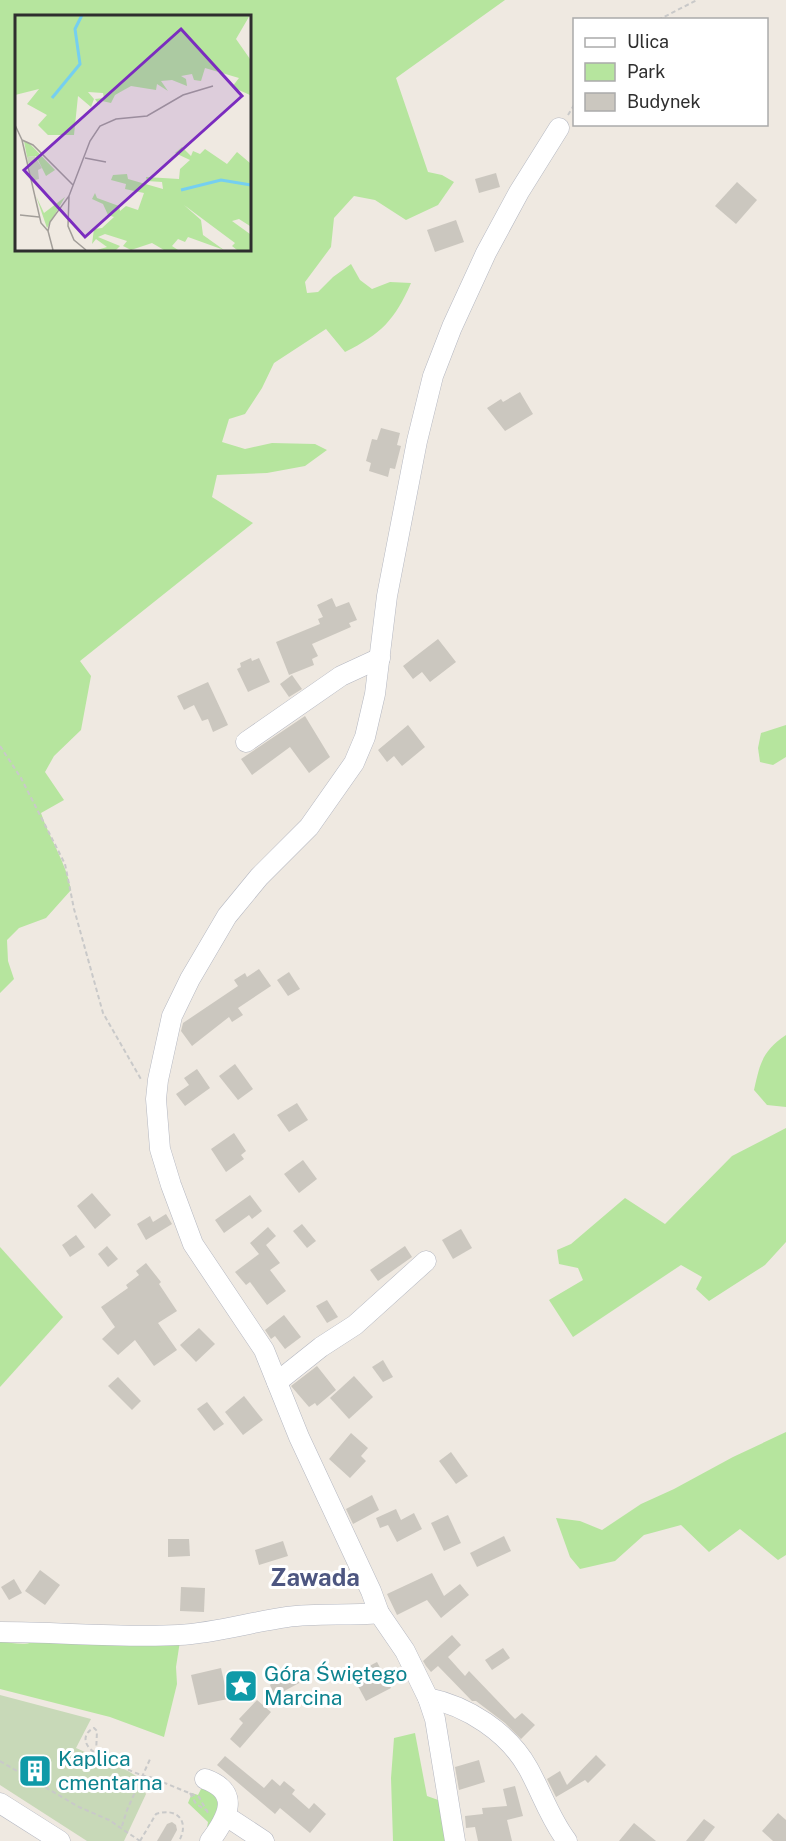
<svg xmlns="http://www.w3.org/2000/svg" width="786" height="1841" viewBox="0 0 786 1841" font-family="'Public Sans',sans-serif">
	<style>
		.green { fill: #b6e59e; fill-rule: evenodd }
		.cemetery { fill: #c8d9b8 }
		.building { fill: #cbc7bf }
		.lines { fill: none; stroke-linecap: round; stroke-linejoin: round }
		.minor-casing { stroke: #b4b7c1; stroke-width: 21 }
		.path { stroke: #c9c9c9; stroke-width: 2; stroke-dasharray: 4.5 3; stroke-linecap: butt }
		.minor { stroke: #fff; stroke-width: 20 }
		.labels { text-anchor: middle; stroke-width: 6; stroke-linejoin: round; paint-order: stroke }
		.culture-label { font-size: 21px; fill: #0d838f; stroke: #fff; text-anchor: start }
		.quarter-label { font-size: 24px; font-weight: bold; fill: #4d5680; stroke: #fff }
		.inset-river { fill: none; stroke: #75cff0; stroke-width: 3 }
		.inset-road { fill: none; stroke: #a29e99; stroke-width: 1.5 }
		.view { fill: #7b2cbf; fill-opacity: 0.15; stroke: #7b2cbf; stroke-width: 3 }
		.inset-edge { fill: none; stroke: #2e2e2e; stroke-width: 3 }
	</style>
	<rect width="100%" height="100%" fill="#efe9e1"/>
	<g class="green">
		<path d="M0,0H505L396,78L428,172L442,175L454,182L438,205L406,220L375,200L354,196L334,218L331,247L305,282L307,293L318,292L333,277L351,264L360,280L372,289L390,282L411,283C395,320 381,334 345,352L326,329L274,363L262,388L245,414L229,419L222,442L245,449L272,443L315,444L327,450L305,466L267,473L217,475L212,497L253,523L80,661L91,676L81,730L54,756L45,772L64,800L41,813C50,840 66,862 71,890L46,918L19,928L7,940L8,961L14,979L0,993ZM16,16H249V249H16Z"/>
		<polygon points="786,725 786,757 773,765 760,762 758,748 761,733"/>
		<path d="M786,1035V1107L767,1105L754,1090C760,1064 762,1051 786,1035Z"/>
		<polygon points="786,1128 786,1242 765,1265 709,1301 696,1289 702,1277 681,1265 573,1337 549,1300 583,1280 578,1268 559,1264 557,1250 571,1244 625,1198 665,1224 732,1156"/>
		<polygon points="0,1247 63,1317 0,1387"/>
		<polygon points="786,1432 786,1555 778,1560 740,1529 709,1552 681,1525 644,1535 615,1561 580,1569 570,1557 556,1518 580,1521 602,1530 641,1504 674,1489 733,1457"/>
		<path d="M180,1641L176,1667L177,1684L164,1737L110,1717L0,1689V1642C12,1642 22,1646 33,1642Z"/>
		<polygon points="415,1733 427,1796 441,1801 447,1841 393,1841 391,1778 394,1738"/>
		<polygon points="203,1785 213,1789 222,1806 206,1834 208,1822 188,1803 192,1793 198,1795"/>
	</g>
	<polygon class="cemetery" points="0,1695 91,1719 76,1748 128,1771 136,1776 146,1794 124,1841 87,1841 0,1785"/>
	<g class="building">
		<polygon points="496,173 500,187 479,193 475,179"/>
		<polygon points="737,182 757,200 736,224 715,206"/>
		<polygon points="456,220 464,242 435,252 427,230"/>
		<polygon points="520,392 533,414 505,431 487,408 501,399 503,402"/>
		<polygon points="381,428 400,433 397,445 401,446 395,469 390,468 388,477 369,471 371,463 366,461 372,439 377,440"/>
		<polygon points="332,598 336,607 349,602 357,620 349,623 351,627 312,644 318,656 312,659 314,665 289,675 276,642 320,624 318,619 323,617 317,605"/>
		<polygon points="438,639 456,662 430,682 422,672 413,679 403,666"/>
		<polygon points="251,658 252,661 259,658 270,682 248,692 237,669 241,667 240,663"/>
		<polygon points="292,675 302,689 289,697 280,684"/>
		<polygon points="208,682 228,725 213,732 208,719 202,721 194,705 184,710 177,696"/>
		<polygon points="305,716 330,757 309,773 290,747 252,775 241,759"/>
		<polygon points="408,725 425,747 402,766 394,756 387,762 378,750"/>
		<polygon points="259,969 271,986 238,1008 243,1015 232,1022 229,1017 192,1046 181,1031 183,1023 238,986 234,980 245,973 247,977"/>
		<polygon points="289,972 300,989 288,996 277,980"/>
		<polygon points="235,1064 253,1089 238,1100 219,1076"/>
		<polygon points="197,1069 210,1088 185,1106 176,1094 189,1085 184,1078"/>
		<polygon points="297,1103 308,1120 289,1132 277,1115"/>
		<polygon points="234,1133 246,1151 241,1155 244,1159 226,1172 211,1149"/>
		<polygon points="303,1160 317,1179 299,1193 284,1174"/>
		<polygon points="92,1193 111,1215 95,1229 77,1206"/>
		<polygon points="250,1195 262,1211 252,1219 249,1215 224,1233 215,1220"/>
		<polygon points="166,1214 172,1224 146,1240 137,1224 150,1216 153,1222"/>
		<polygon points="302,1224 316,1241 307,1248 293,1231"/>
		<polygon points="268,1227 276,1236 266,1245 280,1263 270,1270 286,1291 267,1305 250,1282 246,1285 235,1272 259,1254 250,1243"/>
		<polygon points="461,1229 472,1248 453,1259 442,1240"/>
		<polygon points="76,1235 85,1247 70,1257 62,1245"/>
		<polygon points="107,1246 118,1259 108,1267 98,1254"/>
		<polygon points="405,1246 412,1257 378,1281 370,1270"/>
		<polygon points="146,1263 161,1282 159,1284 177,1311 158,1323 177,1350 154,1366 135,1340 118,1355 102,1339 115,1327 101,1307 128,1288 126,1285 139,1275 136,1271"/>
		<polygon points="327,1300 338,1317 327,1323 316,1306"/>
		<polygon points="284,1315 301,1337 285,1349 275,1336 271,1339 265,1330"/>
		<polygon points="199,1328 215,1344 196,1362 180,1345"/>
		<polygon points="383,1360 393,1377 383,1382 372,1367"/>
		<polygon points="317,1366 336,1390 317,1406 315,1403 309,1407 291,1386"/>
		<polygon points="354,1376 373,1397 349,1419 330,1398"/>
		<polygon points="118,1377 141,1401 132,1410 108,1386"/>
		<polygon points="244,1396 263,1420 243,1435 225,1412"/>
		<polygon points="207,1402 224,1424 214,1431 197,1409"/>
		<polygon points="351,1433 368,1448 361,1456 366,1461 350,1478 329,1459"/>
		<polygon points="451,1452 468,1476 456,1484 439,1461"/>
		<polygon points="372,1495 379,1510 353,1524 346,1509"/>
		<polygon points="396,1509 401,1520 414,1513 422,1529 397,1542 388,1525 380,1528 376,1518"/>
		<polygon points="448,1515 461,1543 444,1551 431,1523"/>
		<polygon points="504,1536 511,1551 477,1567 470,1553"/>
		<polygon points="168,1539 189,1539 190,1556 168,1557"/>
		<polygon points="283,1541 288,1556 259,1565 255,1550"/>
		<polygon points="40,1570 60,1585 45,1605 25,1591"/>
		<polygon points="432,1573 444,1596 460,1584 469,1595 441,1618 427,1600 397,1615 387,1594"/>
		<polygon points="14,1579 22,1593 9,1600 1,1587"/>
		<polygon points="181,1587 205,1588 204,1612 180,1611"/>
		<polygon points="452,1635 461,1645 448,1657 465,1676 469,1671 515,1719 522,1713 535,1725 521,1739 505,1723 476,1701 472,1701 438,1666 431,1672 426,1666 423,1661"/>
		<polygon points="503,1648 510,1658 492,1670 485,1660"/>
		<polygon points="377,1662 391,1688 366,1701 352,1675"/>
		<polygon points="221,1668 228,1699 198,1705 191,1675"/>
		<polygon points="295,1670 301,1682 275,1696 270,1685 274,1681"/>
		<polygon points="257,1700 271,1712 240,1748 230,1739 243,1723 239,1719"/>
		<polygon points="596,1755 606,1765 588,1783 585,1780 556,1797 547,1779 560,1771 567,1785"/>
		<polygon points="225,1756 264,1788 272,1779 280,1786 284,1781 295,1790 292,1794 309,1809 314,1803 326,1814 310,1833 280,1808 275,1814 217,1765"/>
		<polygon points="479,1760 485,1782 459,1790 455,1767"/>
		<polygon points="31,1761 46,1770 39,1782 24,1772"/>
		<polygon points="515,1786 523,1816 507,1820 512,1841 478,1841 475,1827 466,1828 465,1816 483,1814 482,1808 507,1806 503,1789"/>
		<polygon points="778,1813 786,1820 786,1841 773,1841 762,1831"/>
		<polygon points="704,1819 715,1827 704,1841 686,1841"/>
		<polygon points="172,1822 176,1825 177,1830 171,1841 157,1841 167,1824"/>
		<polygon points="634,1823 656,1841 619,1841"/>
	</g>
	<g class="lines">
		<defs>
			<g id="minor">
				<polyline points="246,742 341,676 380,658"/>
				<polyline points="277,1382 321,1347 355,1325 426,1261"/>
				<path d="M0,1632C60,1632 119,1638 179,1635C216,1633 251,1622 287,1617C318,1613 349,1616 379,1613"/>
				<path d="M428,1698C467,1706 508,1732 528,1768C541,1791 550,1819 567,1841"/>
				<path d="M205,1779C241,1792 228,1817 210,1841"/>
				<polyline points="0,1803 60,1841"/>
				<polyline points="226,1816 264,1841"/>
				<polyline points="455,1841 435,1719 428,1698 405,1651 379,1613 371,1591 299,1437 264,1350 193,1244 171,1185 160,1149 156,1099 158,1080 172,1016 190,979 227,916 259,877 309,827 354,763 365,737 375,694 387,596 417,441 433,376 452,327 486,253 519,192 559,128"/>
			</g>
		</defs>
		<use href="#minor" class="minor-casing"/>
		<g class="path">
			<polyline points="658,20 697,0"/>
			<polyline points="568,115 574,105"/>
			<polyline points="0,746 21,778 65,864 74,909 103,1013 142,1081"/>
			<path d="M96,1753L97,1731L94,1728C81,1734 84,1747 96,1753L95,1755C106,1759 143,1778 150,1777L199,1797L208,1813"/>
			<polyline points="0,1761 79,1807 109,1820 140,1841"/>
			<polyline points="190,1793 196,1804 208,1811"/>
			<polyline points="122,1826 127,1810 151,1757"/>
			<path d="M140,1841L156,1814C177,1807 190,1821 179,1841"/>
		</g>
		<use href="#minor" class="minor"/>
	</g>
	<defs>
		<symbol id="sight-square" viewBox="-11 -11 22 22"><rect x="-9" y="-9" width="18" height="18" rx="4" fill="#0f9aa8" stroke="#fff"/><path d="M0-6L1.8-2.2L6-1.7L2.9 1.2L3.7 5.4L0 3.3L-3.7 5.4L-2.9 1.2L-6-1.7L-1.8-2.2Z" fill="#fff"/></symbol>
		<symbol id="building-square" viewBox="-11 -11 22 22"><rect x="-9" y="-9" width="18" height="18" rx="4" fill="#0f9aa8" stroke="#fff"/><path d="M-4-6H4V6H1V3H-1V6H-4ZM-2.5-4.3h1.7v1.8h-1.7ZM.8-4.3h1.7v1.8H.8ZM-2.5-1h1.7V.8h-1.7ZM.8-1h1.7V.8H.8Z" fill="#fff"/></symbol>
	</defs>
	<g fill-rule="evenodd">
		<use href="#sight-square" x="222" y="1667" width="38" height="38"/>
		<use href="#building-square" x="16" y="1752" width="38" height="38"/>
	</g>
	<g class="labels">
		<g class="culture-label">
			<text x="264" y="1681">Góra Świętego<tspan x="264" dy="24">Marcina</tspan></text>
			<text x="58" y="1766">Kaplica<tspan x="58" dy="24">cmentarna</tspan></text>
		</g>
		<g class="quarter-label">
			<text x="315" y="1586">Zawada</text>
		</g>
	</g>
	<g transform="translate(15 15)">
		<rect width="236" height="236" fill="#efe9e1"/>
		<path d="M0,0H235L221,24L235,44V85V80L217,72L224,63L190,53L186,66L179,65L177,59L166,61L171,64L172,71L157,65L146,66L153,76L142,69L141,75L116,71L100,80L96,88L87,86L84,90L80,84L89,83L88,78L73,77L79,84L76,92L63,81L59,120H33L23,110L32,100L12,89L24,74L0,80ZM9,126L14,128L40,155L31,161L21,141L12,142ZM167,132L176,141L178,136L185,139L190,134L212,149L222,137L235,148V211L224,204L217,206L235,219V235H222L217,231L220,228L169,190L186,205L188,220L209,235L173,222L170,227L163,224L157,231L163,235H149L137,228L116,235L108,231L112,226L90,219L83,222L105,231L101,235H82L92,232L81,224L77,229L79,214L87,213L99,202L93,200L88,189L77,184L80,178L82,183L104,191L105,196L111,191L123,195L129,178L110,174L111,169L96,165L98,160L112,159L113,164L148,174L147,167L132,166L131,162L164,164L165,154L175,145L160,138ZM21,181L29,198L50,182L32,213Z" fill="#b6e59e"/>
		<path d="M20,141L27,153L23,155L24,164L17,166L12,142Z" fill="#c8d9b8"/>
		<path class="inset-river" d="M37,83L65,49L60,14L67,0M166,175L206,165L236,170"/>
		<path class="inset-road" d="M0,110L7,125L26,208L33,216M7,125L18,130L58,170M70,143L91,147M54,181L53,211L59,225L71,235M5,200L24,202M38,235L33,216L35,207L54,181L75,126L85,111L101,104L132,101L168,80L198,71"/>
		<path class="view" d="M166,14L227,81L70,222L9,155Z"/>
		<rect width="236" height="236" class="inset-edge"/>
	</g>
	<rect x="573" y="18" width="195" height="108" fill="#ffffff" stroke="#ababab" stroke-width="1.5"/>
	<rect x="585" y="38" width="30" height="9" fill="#ffffff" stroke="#ababab" stroke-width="1.5"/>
	<text x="627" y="48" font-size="18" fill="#2e2e2e">Ulica</text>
	<rect x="585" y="63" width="30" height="18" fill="#b6e59e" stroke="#ababab" stroke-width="1.5"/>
	<text x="627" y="78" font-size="18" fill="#2e2e2e">Park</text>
	<rect x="585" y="93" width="30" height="18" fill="#cbc7bf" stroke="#ababab" stroke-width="1.5"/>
	<text x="627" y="108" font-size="18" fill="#2e2e2e">Budynek</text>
</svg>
